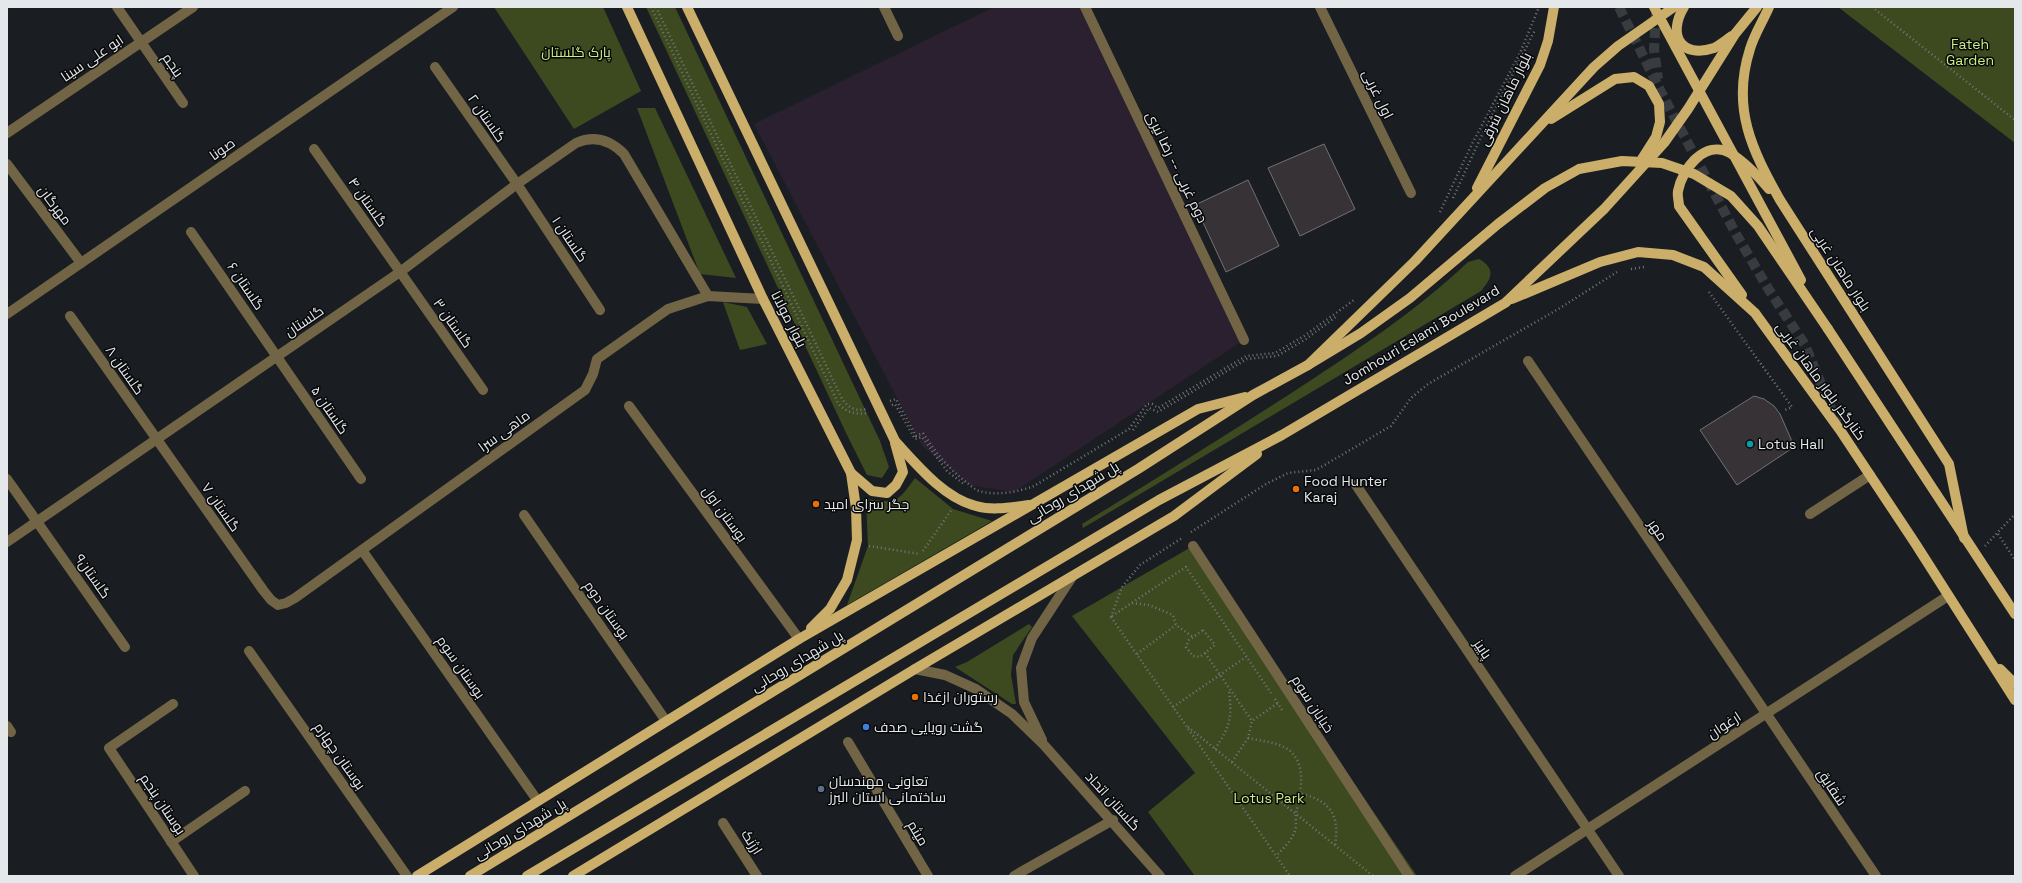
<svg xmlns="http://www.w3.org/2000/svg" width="2022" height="883" viewBox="0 0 2022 883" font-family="'Space Grotesk',Cairo,sans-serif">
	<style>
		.industrial { fill: #2a202f }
		.green { fill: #3d4a20 }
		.building { fill: #373235; stroke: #767073 }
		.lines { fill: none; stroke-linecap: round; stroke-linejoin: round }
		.major-tunnel { stroke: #383c40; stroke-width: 10; stroke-dasharray: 10 5; stroke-linecap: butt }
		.path { stroke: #73777a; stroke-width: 2.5; stroke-dasharray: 1 3; stroke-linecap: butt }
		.minor { stroke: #726545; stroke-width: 10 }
		.major { stroke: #caae69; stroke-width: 10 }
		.major-bridge { stroke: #caae69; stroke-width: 10 }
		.culture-dot { fill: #0f9aa8; stroke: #070809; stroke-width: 1.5 }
		.food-dot { fill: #e8710a; stroke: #070809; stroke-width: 1.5 }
		.shop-dot { fill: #3f7fe0; stroke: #070809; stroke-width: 1.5 }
		.service-dot { fill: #5c6f8a; stroke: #070809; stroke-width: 1.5 }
		.labels { text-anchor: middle; stroke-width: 3; stroke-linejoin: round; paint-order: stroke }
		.park-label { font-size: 14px; fill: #caee82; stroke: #070809 }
		.street-label { font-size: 14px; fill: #e5e8ea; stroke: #070809 }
		.poi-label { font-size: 14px; fill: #e5e8ea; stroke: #070809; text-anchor: start }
	</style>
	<rect width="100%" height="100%" fill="#1a1e22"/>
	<polygon class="industrial" points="994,7 1085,7 1244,340 1014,492 969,485 922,446 754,124"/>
	<g class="green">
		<polygon points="494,7 603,7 641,91 574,129"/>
		<polygon points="646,7 675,7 880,441 889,467 882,478 867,475 847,435"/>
		<polygon points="1838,7 2015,7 2015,143"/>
		<polygon points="637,108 655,108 736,278 700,274"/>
		<path d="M1479,259C1496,269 1492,278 1481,291L1083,528L1082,524C1151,482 1221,438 1290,394C1351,354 1414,313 1468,262Z"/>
		<polygon points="723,302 747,307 767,344 740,350"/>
		<path d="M915,478L953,509L992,521L847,605L868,546L866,499C897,503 897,503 915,478Z"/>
		<polygon points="1193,546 1417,876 1195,876 1148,812 1195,773 1072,616"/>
		<polygon points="1029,624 1032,627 1013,655 1011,675 1016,704 1012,704 955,667 967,662"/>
	</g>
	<g class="building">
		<polygon points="1324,144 1355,209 1300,236 1268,168"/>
		<polygon points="1248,180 1279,246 1226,272 1195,205"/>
		<polygon points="1754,396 1764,399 1774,406 1780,414 1791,439 1791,449 1737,485 1700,430"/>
	</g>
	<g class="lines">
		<g class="major-tunnel">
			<polyline points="1619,7 1661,92 1736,234 1769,290 1805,345 1837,423"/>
			<polyline points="1656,13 1654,49 1658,79"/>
		</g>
		<g class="path">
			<path d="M651,7L838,403C845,412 856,415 868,413"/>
			<path d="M656,7L842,399C848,407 856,412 866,409"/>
			<polyline points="1872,7 2015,120"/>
			<polyline points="1453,198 1481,137 1535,30"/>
			<polyline points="1440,212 1472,144 1520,53 1539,7"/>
			<polyline points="1631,269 1644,267"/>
			<polyline points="1709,292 1792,407 1783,411"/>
			<path d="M890,401L896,399L916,436L923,433C936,453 948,468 966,482C970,485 974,489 979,491C996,496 1018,492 1034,486L1129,429L1147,404H1152L1158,408L1246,356L1275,353L1304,336L1354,300"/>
			<polyline points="892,405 895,404 915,439 922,437 947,471 965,485"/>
			<polyline points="1133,430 1149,408 1158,412 1247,359 1277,356 1306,339 1337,316"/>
			<polyline points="1191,532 1266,484 1288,473 1316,470 1391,426 1411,398 1428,384 1560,308 1617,272"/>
			<polyline points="1998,534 2015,560"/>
			<polyline points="869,546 920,554"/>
			<polyline points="1985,546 2015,514"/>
			<polyline points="923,551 952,509"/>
			<polyline points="1132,603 1149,605 1173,615 1176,625 1193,637"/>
			<polyline points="1112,616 1186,567 1271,693"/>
			<polyline points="1111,617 1122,587 1140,565 1182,538"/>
			<polyline points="1111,617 1290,876"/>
			<polygon points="1203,630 1215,645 1200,657 1193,656 1186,647 1189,640"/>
			<polyline points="1205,653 1252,721"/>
			<polyline points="1137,654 1176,625"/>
			<polyline points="1275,699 1282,710"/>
			<polyline points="1173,707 1246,657"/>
			<polyline points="1188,727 1373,876"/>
			<path d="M1248,738C1260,741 1278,742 1289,750C1308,766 1300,793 1296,813C1295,819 1297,826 1295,831C1291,841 1283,849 1276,856"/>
			<path d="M1215,749C1231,725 1232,718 1229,689"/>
			<polyline points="1232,762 1248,738 1252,721 1278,703"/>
			<path d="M1302,794C1330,801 1340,815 1335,845"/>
		</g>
		<g class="minor">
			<polyline points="117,7 183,103"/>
			<polyline points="884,7 898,36"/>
			<polyline points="1085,7 1244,340"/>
			<polyline points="1320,7 1411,193"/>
			<polyline points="435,67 517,184 600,310"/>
			<polyline points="7,133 193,7"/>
			<polyline points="314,149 483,390"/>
			<polyline points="7,164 81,263"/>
			<polyline points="191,232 361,479"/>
			<polyline points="7,314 453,7"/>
			<polyline points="70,316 263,590 271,600 278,605 286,603 295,598 585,390 593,374 597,359 668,309 708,296 763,299"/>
			<polyline points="1528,361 1876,876"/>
			<polyline points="629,406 799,639"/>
			<polyline points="7,479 125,647"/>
			<polyline points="1356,485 1619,876"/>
			<polyline points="1810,514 1870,475"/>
			<polyline points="524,515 666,721"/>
			<path d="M7,542L400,272L517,184L576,143C594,135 610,140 624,154L708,296"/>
			<polyline points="1193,546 1409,876"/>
			<polyline points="362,550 537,800"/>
			<polyline points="249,651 407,876"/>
			<polyline points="915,669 945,675 976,689 1012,714 1044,745 1160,876"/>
			<polyline points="173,704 109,748 194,876"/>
			<polyline points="7,726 11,732"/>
			<polyline points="1042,740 1024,702 1021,668 1032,638 1072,577"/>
			<polyline points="848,742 928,876"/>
			<polyline points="723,823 757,876"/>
			<polyline points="171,842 245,791"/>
			<polyline points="1014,876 1113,820"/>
			<polyline points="1515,876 1948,596"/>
		</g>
		<g class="major">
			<polyline points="627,7 763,299 851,473 856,508 857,540 847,580 830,609 811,628"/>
			<path d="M687,7L895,441C917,465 944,498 976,506C993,511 1012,507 1029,505"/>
			<path d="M1684,7C1667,35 1681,59 1714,48C1720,45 1726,40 1732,36"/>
			<path d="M1769,7C1763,21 1754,35 1750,49C1731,108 1752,150 1780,200L1949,464L1964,538"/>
			<polyline points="1551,119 1615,79 1634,77 1649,86 1659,104 1660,122 1656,137 1642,159"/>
			<polyline points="1477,188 1540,65 1548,41 1554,7"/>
			<path d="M1742,295L1679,206C1679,201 1677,196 1678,191C1682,169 1705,139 1730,153C1745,162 1758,176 1769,189"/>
			<polyline points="1512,299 1600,262 1638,252 1673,255 1704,267 1755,313 1840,430 1915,543 2015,700"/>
			<polyline points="1828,329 2015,614"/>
			<polyline points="851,473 872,491 887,493 896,485 903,472 895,443"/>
			<polyline points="2000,669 2015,684"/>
			<polyline points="417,876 799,639 1198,409 1245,397"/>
			<polyline points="470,876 1138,469 1253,395 1308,365 1415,261 1594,67 1618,46 1674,7"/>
			<polyline points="527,876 1159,500 1282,435 1505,303 1605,208 1664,143 1688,109 1735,34 1757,7"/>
			<polyline points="573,876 915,669 1174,516 1257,454"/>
		</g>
		<g class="major-bridge">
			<polyline points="1654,7 1801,280"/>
			<polyline points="1308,365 1361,333 1410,298 1498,224 1545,188 1579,169 1622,161 1662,163 1694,174 1731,196 1758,226 1828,329"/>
		</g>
	</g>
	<circle class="culture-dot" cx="1750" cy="444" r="4"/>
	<g class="food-dot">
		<circle cx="1296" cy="489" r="4"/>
		<circle cx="816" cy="504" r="4"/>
		<circle cx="915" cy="697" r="4"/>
	</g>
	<circle class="shop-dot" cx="866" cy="727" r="4"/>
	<circle class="service-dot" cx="821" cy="789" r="4"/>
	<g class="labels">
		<g class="park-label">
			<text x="1970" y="49">Fateh<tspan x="1970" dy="16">Garden</tspan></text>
			<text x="576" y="57">پارک گلستان</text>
			<text x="1269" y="803">Lotus Park</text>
		</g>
		<g class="street-label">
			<text transform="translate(92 58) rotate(-34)" y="5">ابو علی سینا</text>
			<text transform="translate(173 65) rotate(56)" y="5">پنجم</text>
			<text transform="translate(1378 94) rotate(64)" y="5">اول غربی</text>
			<text transform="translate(1505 99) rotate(-64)" y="5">بلوار ماهان شرقی</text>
			<text transform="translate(487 118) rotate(55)" y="5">گلستان ۲</text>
			<text transform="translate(222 149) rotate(-35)" y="5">صونا</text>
			<text transform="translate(1177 167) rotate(64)" y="5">دوم غربی -- رضا نیری</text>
			<text transform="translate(368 202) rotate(55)" y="5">گلستان ۴</text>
			<text transform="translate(55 205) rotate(53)" y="5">مهرگان</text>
			<text transform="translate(570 239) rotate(56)" y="5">گلستان ۱</text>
			<text transform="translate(1841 269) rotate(57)" y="5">بلوار ماهان غربی</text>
			<text transform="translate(246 286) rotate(56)" y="5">گلستان ۶</text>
			<text transform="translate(789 319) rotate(63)" y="5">بلوار مولانا</text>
			<text transform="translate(304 321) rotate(-34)" y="5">گلستان</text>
			<text transform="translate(453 323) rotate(55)" y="5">گلستان ۳</text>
			<text transform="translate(1421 335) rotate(-31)" y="5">Jomhouri Eslami Boulevard</text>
			<text transform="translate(125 370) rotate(55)" y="5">گلستان ۸</text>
			<text transform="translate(1821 381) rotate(54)" y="5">کنارگذر بلوار ماهان غربی</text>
			<text transform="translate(330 410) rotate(56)" y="5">گلستان ۵</text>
			<text transform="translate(504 431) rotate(-36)" y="5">ماهی سرا</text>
			<text transform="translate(1073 492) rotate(-31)" y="5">پل شهدای روحانی</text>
			<text transform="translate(221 507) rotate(55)" y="5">گلستان ۷</text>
			<text transform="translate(725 514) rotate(54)" y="5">بوستان اول</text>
			<text transform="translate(1658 530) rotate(56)" y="5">مهر</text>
			<text transform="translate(93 576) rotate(55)" y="5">گلستان۹</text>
			<text transform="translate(607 610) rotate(55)" y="5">بوستان دوم</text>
			<text transform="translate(1483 649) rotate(56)" y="5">پاییز</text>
			<text transform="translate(797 661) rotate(-31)" y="5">پل شهدای روحانی</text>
			<text transform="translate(461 667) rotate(55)" y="5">بوستان سوم</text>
			<text transform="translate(1313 704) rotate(57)" y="5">خیابان سوم</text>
			<text transform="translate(1724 725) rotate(-33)" y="5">ارغوان</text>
			<text transform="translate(340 756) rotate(55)" y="5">بوستان چهارم</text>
			<text transform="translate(1832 787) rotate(56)" y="5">شقایق</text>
			<text transform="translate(1113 801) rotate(48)" y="5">گلستان اتحاد</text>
			<text transform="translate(163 804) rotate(56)" y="5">بوستان پنجم</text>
			<text transform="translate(520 829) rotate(-31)" y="5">پل شهدای روحانی</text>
			<text transform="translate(918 833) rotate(59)" y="5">میثم</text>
			<text transform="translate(752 842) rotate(58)" y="5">ارژنک</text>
		</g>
		<g class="poi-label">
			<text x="1758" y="449">Lotus Hall</text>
			<text x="1304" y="486">Food Hunter<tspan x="1304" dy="16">Karaj</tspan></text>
			<text x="824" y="509">جگر سرای امید</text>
			<text x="923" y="702">رستوران ازغذا</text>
			<text x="874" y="732">گشت رویایی صدف</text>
			<text x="829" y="786">تعاونی مهندسان<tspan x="829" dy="16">ساختمانی استان البرز</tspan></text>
		</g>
	</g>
	<rect width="2022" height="883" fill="none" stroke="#e5e8ea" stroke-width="16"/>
</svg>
